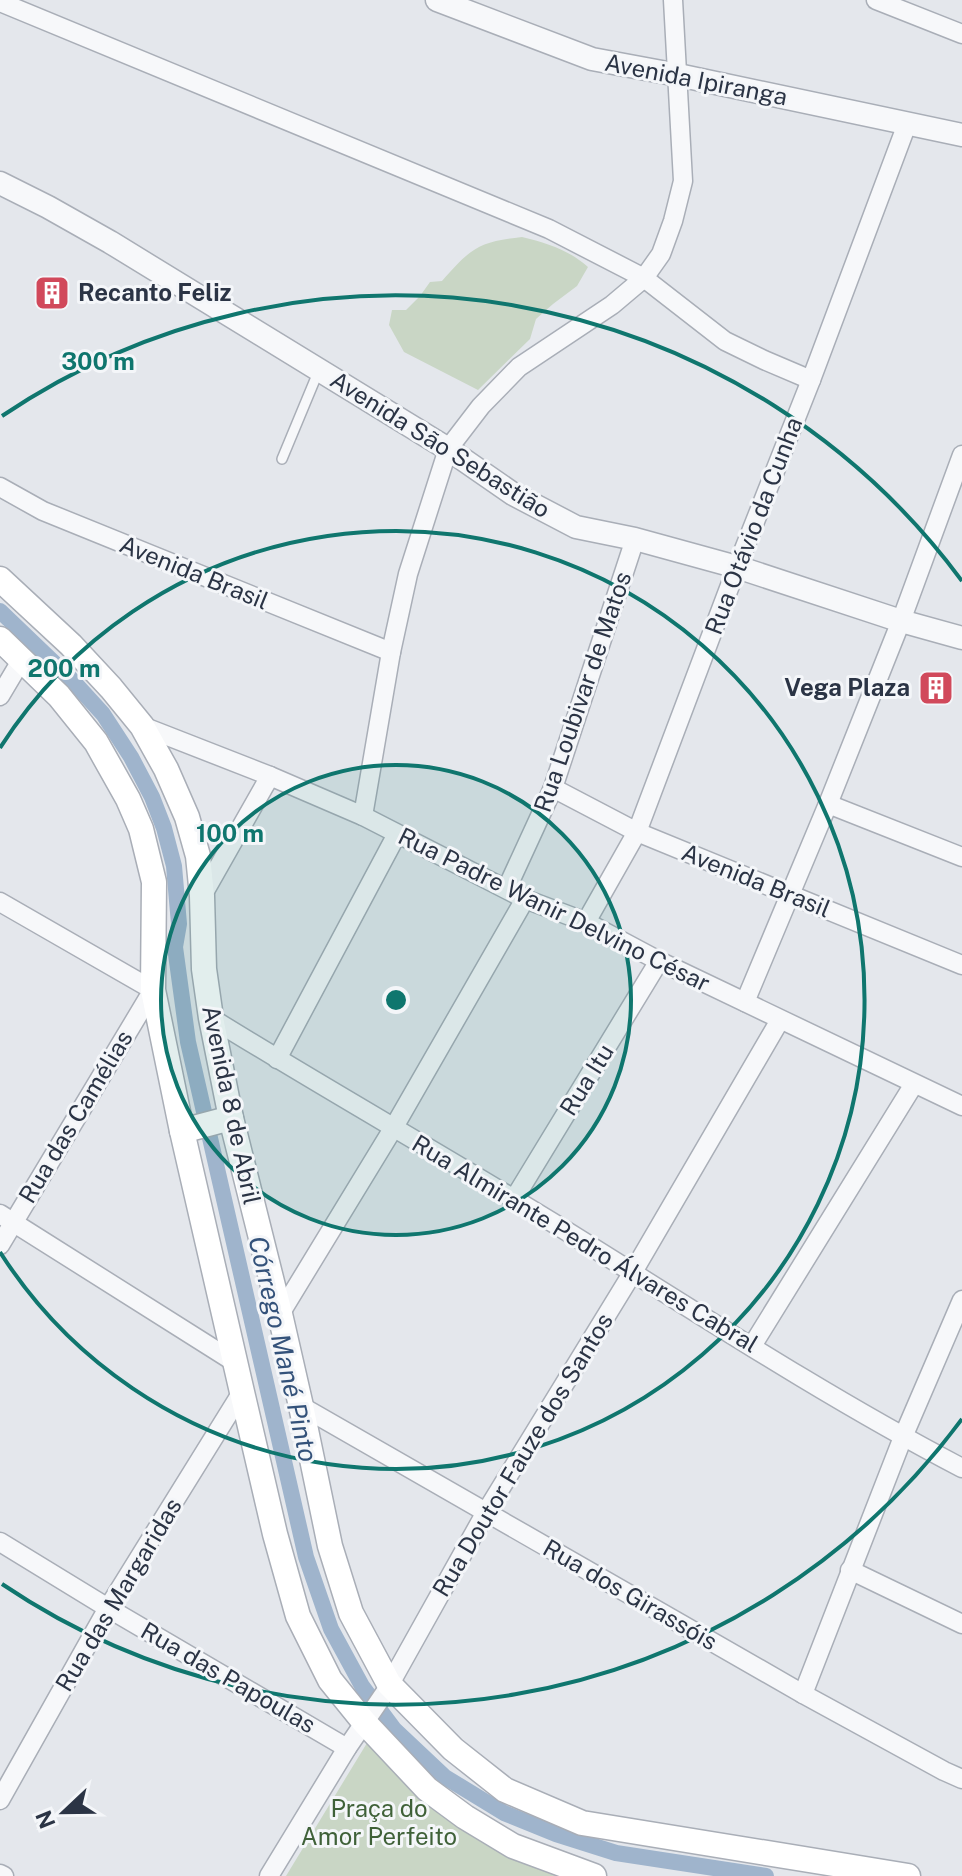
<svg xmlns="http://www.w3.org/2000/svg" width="962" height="1876" viewBox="0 0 962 1876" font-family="'Public Sans',sans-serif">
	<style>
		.green { fill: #c9d6c5 }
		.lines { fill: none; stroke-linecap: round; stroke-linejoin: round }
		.canal { stroke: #9fb4cc; stroke-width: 16 }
		.service-casing { stroke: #a9aeb7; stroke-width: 12 }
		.minor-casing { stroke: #a9aeb7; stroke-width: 21 }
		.tertiary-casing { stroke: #a9aeb7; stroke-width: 25 }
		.secondary-casing { stroke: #a9aeb7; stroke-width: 27 }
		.service { stroke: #f7f8fa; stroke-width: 9 }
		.minor { stroke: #f7f8fa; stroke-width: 18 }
		.tertiary { stroke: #f7f8fa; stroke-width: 22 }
		.secondary { stroke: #fff; stroke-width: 24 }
		.ring { fill: none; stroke: #0f766e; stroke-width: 4 }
		.labels { text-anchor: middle; stroke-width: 6; stroke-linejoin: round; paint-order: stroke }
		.street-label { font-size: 24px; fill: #2b3445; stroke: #f4f6f9 }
		.poi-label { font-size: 24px; font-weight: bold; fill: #2b3445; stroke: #f4f6f9; text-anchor: start }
		.park-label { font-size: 24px; fill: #3f6138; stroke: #f4f6f9 }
		.water-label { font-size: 26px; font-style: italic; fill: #34527a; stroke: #f4f6f9 }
		.centre { fill: #0f766e; stroke: #f4f6f9; stroke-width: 4 }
		.ring-label { font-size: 24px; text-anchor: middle; font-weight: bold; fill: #0f766e; stroke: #f4f6f9; stroke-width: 6; stroke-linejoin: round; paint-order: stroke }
	</style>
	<rect width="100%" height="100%" fill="#e4e7ec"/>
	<g class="green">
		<path d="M522,237C547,243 569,250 588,267L577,286L553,304L536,319L530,339L478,390L404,352L389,325L392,310H406L420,296L430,282L442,281C471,248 478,242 522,237Z"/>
		<polygon points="371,1740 419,1788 573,1876 286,1876 367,1743"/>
	</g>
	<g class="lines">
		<polyline class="canal" points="0,611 71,679 103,714 131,757 152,797 164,828 174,866 179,924 175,947 188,1042 306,1557 331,1629 362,1686 394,1729 445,1777 504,1813 556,1834 616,1853 766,1876"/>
		<defs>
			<polyline id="service" points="282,459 319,370"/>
			<g id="minor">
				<polyline points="876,0 962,34"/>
				<polyline points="0,2 549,229 644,278 725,341 764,360 811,380"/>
				<polyline points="0,487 43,511 391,652"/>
				<polyline points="0,696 22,659"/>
				<polyline points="142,726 270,776 363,816 525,899 586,922 659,961 962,1106"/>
				<polyline points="553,788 637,832 962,965"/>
				<polyline points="828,804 962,857"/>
				<polyline points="363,816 391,652 408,574 448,449 481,406 519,367 612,305 644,278 661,254 673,221 683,181 673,0"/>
				<polyline points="507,888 553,788 635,539"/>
				<polyline points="202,896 270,776"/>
				<polyline points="0,902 153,990 0,1245"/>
				<polyline points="586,922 637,832 737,567 811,380 907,124"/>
				<polyline points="745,1002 828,804 901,621 962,455"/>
				<path d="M211,1018C324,1088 441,1154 555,1224C689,1307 822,1395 962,1468"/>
				<polyline points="277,1059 397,834"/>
				<polyline points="514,1199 659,961"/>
				<polyline points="0,1214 236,1363"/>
				<polyline points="280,1314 394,1127 525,899"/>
				<polyline points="752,1346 914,1084"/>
				<polyline points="301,1406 803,1694 944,1771 962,1779"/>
				<polyline points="0,1542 108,1608 347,1748"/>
				<polyline points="850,1570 962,1624"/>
				<polyline points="803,1694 903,1437 962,1300"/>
				<polyline points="0,1800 108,1608 242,1392"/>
				<polyline points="0,1874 4,1876"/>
				<polyline points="269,1876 347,1748 386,1691 486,1512 633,1272 780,1020"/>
			</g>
			<g id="tertiary">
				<polyline points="437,0 592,59 678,75 962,135"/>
				<polyline points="0,183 48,207 110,242 448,449 513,494 576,527 635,539 737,567 901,621 962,638"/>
			</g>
			<g id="secondary">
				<polyline points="0,579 71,645 111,688 142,726 166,769 187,817 198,856 202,896 204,969 211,1018 231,1118 280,1314 301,1406 330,1546 351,1613 389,1684 453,1749 505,1790 582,1823 908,1876"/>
				<polyline points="0,639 59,696 96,742 128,799 141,829 154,882 153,990 182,1131 242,1392 275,1534 298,1616 330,1680 364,1722 427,1789 465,1817 513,1846 594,1876"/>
				<polyline points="182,1131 231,1118"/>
			</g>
		</defs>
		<use href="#service" class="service-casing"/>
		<use href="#minor" class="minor-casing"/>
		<use href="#tertiary" class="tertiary-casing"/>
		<use href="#secondary" class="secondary-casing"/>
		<use href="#service" class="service"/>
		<use href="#minor" class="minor"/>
		<use href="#tertiary" class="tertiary"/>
		<use href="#secondary" class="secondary"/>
	</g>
	<circle cx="396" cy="1000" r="235" fill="#0f766e" fill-opacity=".12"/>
	<g class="ring">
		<circle cx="396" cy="1000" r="235"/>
		<path d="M0 748A469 469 0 1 1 0 1252"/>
		<path d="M962 1419A704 704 0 0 1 2 1584M2 416A704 704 0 0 1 962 581"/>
	</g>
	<defs>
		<symbol id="building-square" viewBox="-11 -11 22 22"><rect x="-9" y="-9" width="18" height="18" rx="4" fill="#d1495b" stroke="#f4f6f9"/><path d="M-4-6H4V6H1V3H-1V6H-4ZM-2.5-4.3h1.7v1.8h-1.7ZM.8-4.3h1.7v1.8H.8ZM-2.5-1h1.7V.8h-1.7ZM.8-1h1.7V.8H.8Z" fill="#fff"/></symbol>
	</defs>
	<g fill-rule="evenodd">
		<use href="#building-square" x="32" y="273" width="40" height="40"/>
		<use href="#building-square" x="916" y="668" width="40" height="40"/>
	</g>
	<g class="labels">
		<g class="street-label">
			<text transform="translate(696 80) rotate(11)" y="8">Avenida Ipiranga</text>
			<text transform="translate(440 445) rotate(32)" y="8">Avenida São Sebastião</text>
			<text transform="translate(754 526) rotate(-69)" y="8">Rua Otávio da Cunha</text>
			<text transform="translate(194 573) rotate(22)" y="8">Avenida Brasil</text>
			<text transform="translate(583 692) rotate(-71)" y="8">Rua Loubivar de Matos</text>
			<text transform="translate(756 881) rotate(22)" y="8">Avenida Brasil</text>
			<text transform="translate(554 910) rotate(26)" y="8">Rua Padre Wanir Delvino César</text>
			<text transform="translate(587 1080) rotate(-58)" y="8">Rua Itu</text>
			<text transform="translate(231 1105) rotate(78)" y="8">Avenida 8 de Abril</text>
			<text transform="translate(76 1117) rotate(-59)" y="8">Rua das Camélias</text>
			<text transform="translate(585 1244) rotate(31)" y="8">Rua Almirante Pedro Álvares Cabral</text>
			<text transform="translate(523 1455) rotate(-59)" y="8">Rua Doutor Fauze dos Santos</text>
			<text transform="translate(119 1595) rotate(-59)" y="8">Rua das Margaridas</text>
			<text transform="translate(630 1595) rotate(30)" y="8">Rua dos Girassóis</text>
			<text transform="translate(228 1678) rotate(30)" y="8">Rua das Papoulas</text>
		</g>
		<g class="poi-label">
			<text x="78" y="301">Recanto Feliz</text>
			<text x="910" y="696" text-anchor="end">Vega Plaza</text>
		</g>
		<g class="park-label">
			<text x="379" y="1817">Praça do<tspan x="379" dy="28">Amor Perfeito</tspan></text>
		</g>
		<g class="water-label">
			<text transform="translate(283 1349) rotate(77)" y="9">Córrego Mané Pinto</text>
		</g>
	</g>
	<circle cx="396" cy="1000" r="12" class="centre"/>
	<g class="ring-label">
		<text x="98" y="370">300 m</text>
		<text x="64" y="677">200 m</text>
		<text x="230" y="842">100 m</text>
	</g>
	<g transform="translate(64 1812) rotate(248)" stroke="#f4f6f9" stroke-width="6" paint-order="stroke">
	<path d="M0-6L14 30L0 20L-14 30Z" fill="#2b3445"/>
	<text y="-12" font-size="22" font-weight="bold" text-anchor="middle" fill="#2b3445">N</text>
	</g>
</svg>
